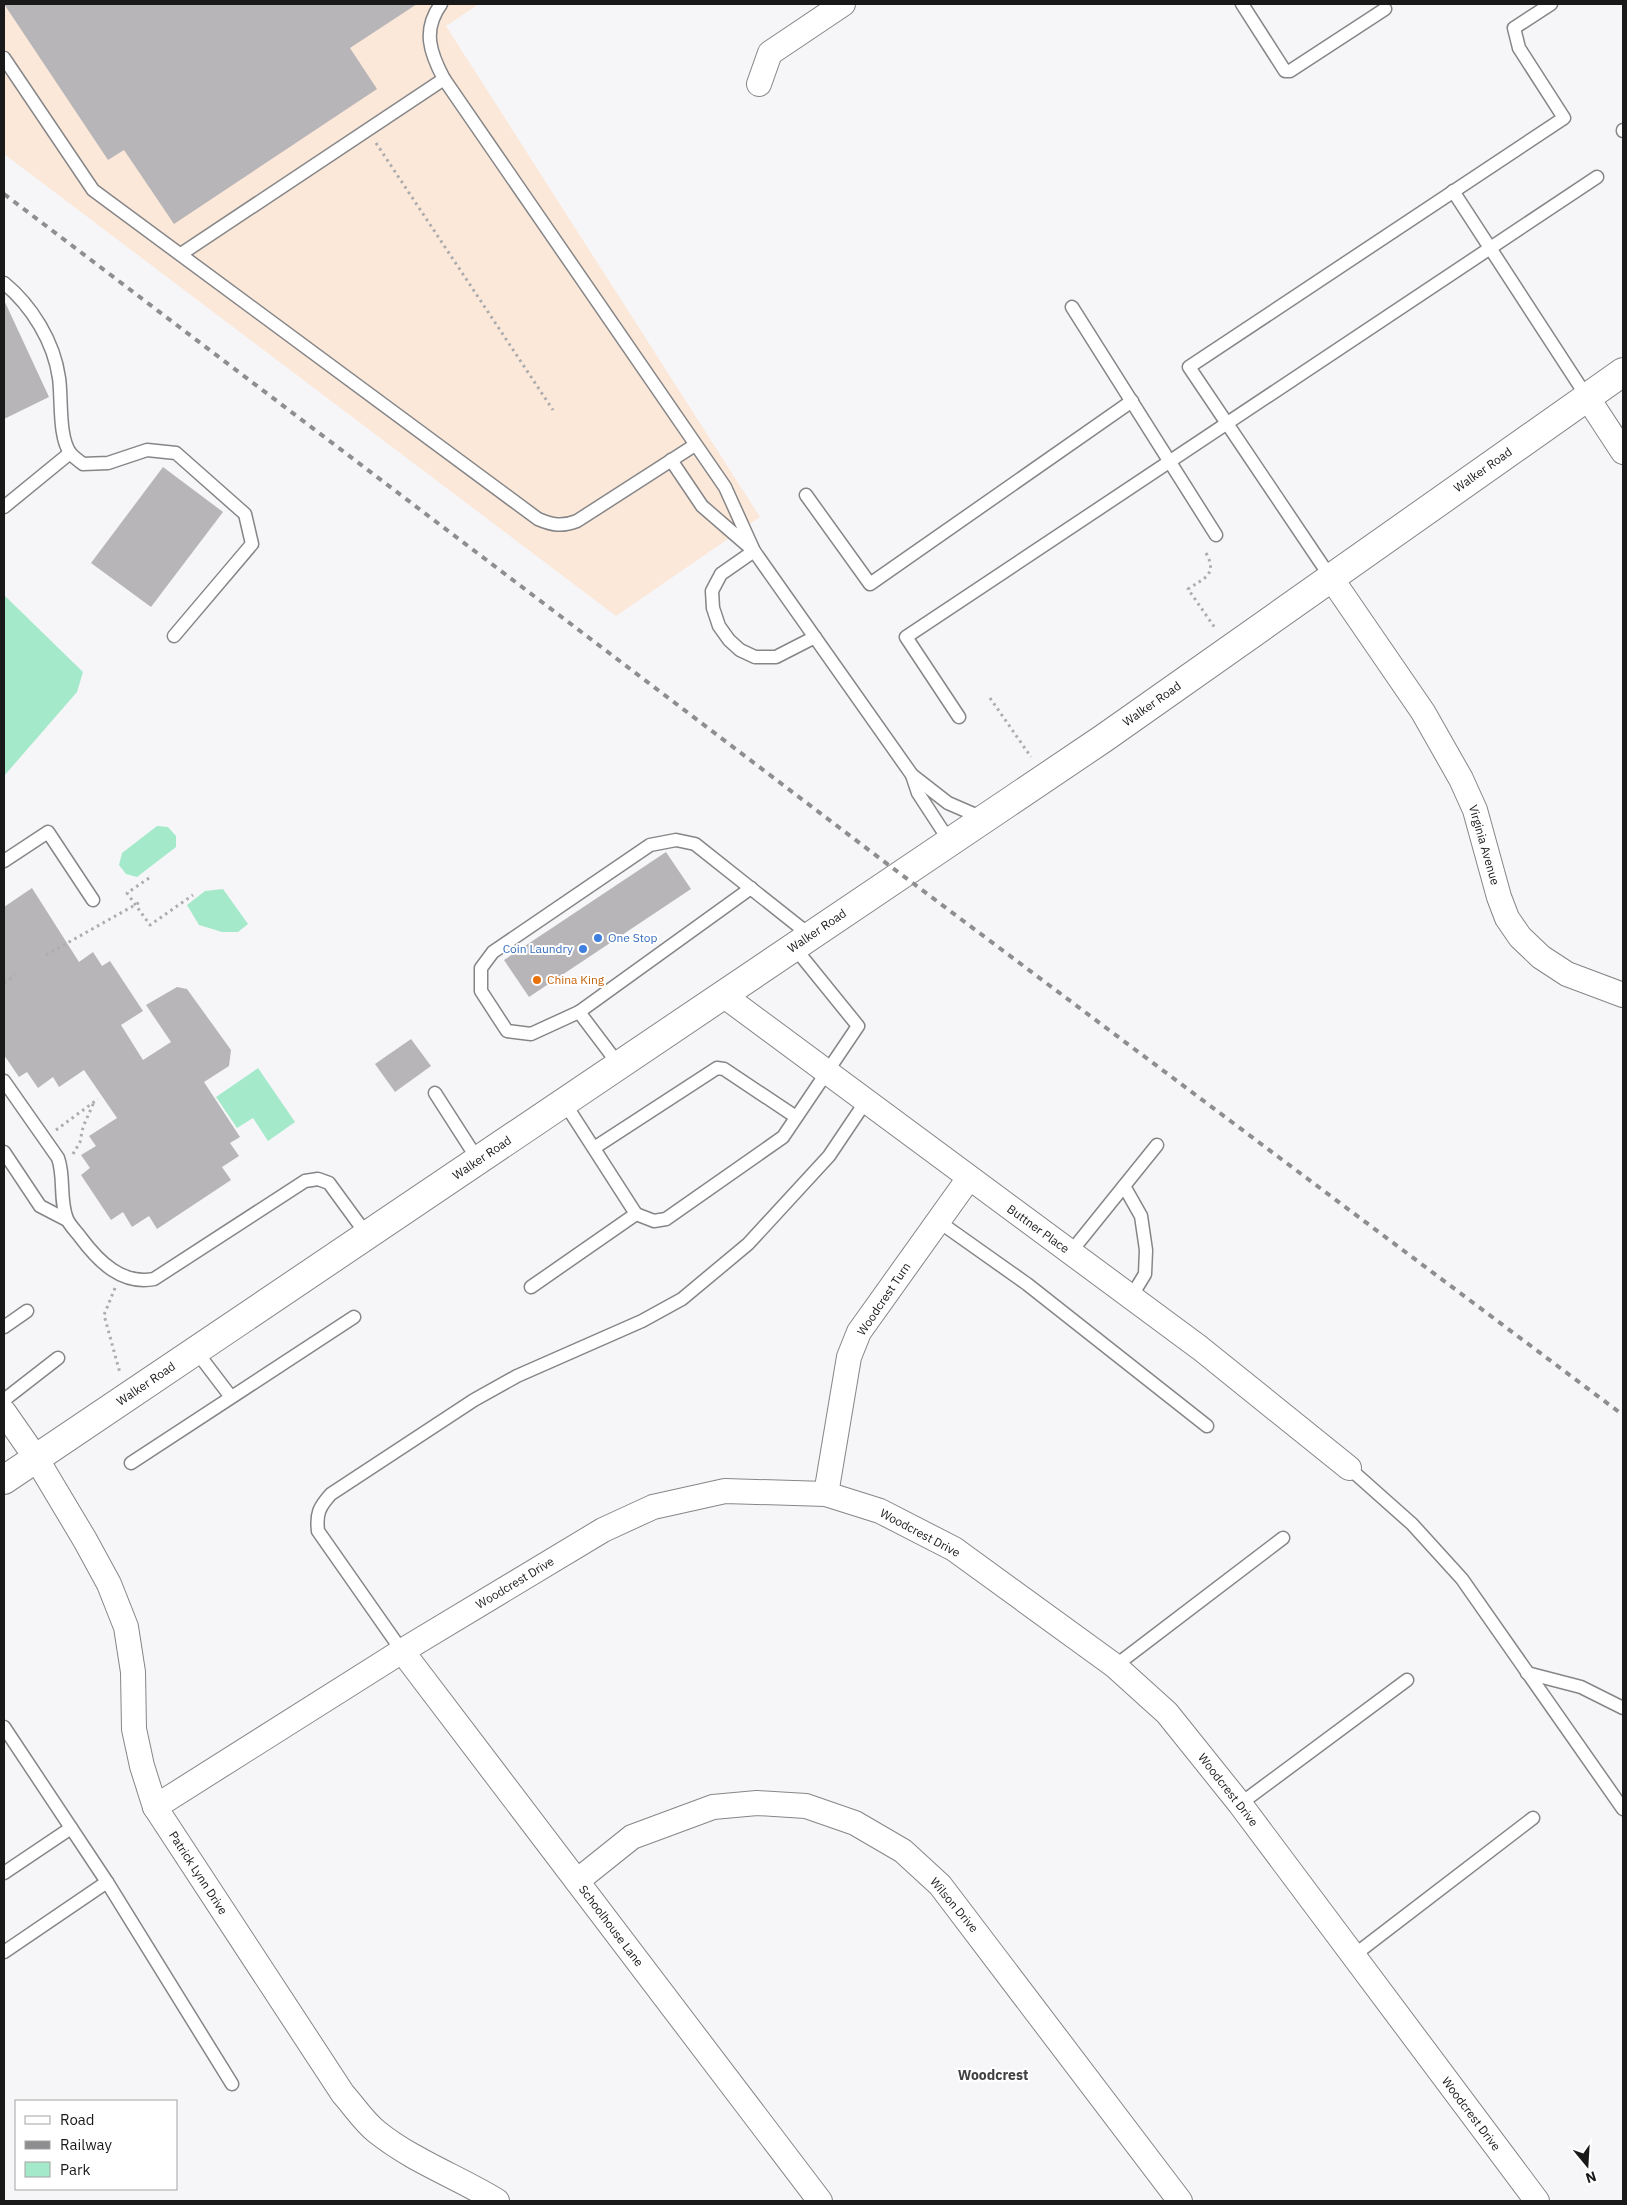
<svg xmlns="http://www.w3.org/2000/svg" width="1627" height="2205" viewBox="0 0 1627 2205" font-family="'IBM Plex Sans',sans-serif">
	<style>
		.industrial { fill: #fce8d9 }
		.green { fill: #a4eaca }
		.building { fill: #b7b5b8 }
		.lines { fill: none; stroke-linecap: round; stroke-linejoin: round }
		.lane-casing { stroke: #868688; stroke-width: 15 }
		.street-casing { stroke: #868688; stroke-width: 26 }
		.secondary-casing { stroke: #868688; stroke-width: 30 }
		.path { stroke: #acacae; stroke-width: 3; stroke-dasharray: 2.5 4; stroke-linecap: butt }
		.lane { stroke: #fff; stroke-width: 12 }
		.street { stroke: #fff; stroke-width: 24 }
		.secondary { stroke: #fff; stroke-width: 28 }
		.rail { stroke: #8e8e90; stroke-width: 4; stroke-dasharray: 6 6; stroke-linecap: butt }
		.shop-dot { fill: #3f7fe0; stroke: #fff; stroke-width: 2 }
		.food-dot { fill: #e8710a; stroke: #fff; stroke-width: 2 }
		.labels { text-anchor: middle; stroke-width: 4; stroke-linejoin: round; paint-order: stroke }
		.street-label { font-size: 12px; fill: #19191a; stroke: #fff }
		.shop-label { font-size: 12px; fill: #366cbe; stroke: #fff; text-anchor: start }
		.food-label { font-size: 12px; fill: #c56008; stroke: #fff; text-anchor: start }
		.neighbourhood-label { font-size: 14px; font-weight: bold; fill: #404042; stroke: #fff }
	</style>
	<rect width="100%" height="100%" fill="#f6f6f9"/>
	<polygon class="industrial" points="4,4 479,4 446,26 760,517 616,616 4,154"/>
	<g class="green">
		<polygon points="4,595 83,672 77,692 4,776"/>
		<polygon points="157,826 168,827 176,836 176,847 137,877 126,874 119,865 122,853"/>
		<polygon points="223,889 248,924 238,932 222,932 199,925 187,905 205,891"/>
		<polygon points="258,1068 295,1122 268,1141 253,1118 237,1128 216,1097"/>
	</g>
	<g class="building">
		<polygon points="4,4 417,4 350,48 377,89 174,224 124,150 108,160"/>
		<polygon points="4,300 49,397 4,419"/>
		<polygon points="163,467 223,512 151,607 91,563"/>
		<polygon points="666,852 691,889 529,997 504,960"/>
		<polygon points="32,888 79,962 93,952 102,966 110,961 143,1011 121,1025 143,1060 171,1042 146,1005 177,987 187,989 231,1050 229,1066 204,1082 240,1137 230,1143 239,1156 222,1167 231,1180 157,1229 149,1216 132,1227 123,1212 111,1220 81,1175 90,1168 81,1155 96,1146 89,1136 117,1118 84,1070 59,1087 53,1077 38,1088 27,1072 19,1077 4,1055 4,907"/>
		<polygon points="411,1039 431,1066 395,1092 375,1064"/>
	</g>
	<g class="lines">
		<defs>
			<g id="lane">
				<path d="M441,4C422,30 430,53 444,79L725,487L754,551L702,506L671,460"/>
				<polyline points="1242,4 1285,71 1290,71 1385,9"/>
				<path d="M4,58L93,190L538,519C552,525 562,527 577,521L695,445"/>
				<polyline points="1623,130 1623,131"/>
				<polyline points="1453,191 1587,397"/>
				<polyline points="181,254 444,79"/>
				<path d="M4,283C32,306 54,342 59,378C62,398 58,438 71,454C74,457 79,461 83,464L108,463L147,450L176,453L245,514L252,544L174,636"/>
				<polyline points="1072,307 1216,535"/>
				<polyline points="806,495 870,584 1132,401"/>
				<polyline points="4,507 70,453"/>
				<polyline points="1331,578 1189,367 1564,118 1519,48 1514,28 1551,4"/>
				<polyline points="815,637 776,657 755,657 740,650 729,640 719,626 713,608 712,591 721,574 754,551 912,775 918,793 950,842"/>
				<polyline points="959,717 906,637 1597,177"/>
				<polyline points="912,775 948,803 985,819"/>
				<polyline points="4,861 48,832 93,900"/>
				<polyline points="579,1012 751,888"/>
				<polyline points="619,1065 579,1012 531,1034 507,1031 481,991 481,968 493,952 650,845 676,840 695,844 811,936"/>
				<path d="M4,1081L58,1158C65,1177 59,1200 67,1219C70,1226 77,1232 81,1238C99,1262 122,1285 154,1279L305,1181L318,1179L329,1183L367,1235"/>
				<polyline points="435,1093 478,1160"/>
				<polyline points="564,1102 636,1214"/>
				<polyline points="594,1148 717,1068 724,1069 796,1117"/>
				<polyline points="4,1152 40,1206 67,1220"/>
				<polyline points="1124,1186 1141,1216 1146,1250 1145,1274 1131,1297"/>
				<polyline points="938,1221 1027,1284 1207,1426"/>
				<polyline points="1070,1253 1157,1145"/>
				<polyline points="531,1287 636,1214 654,1221 666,1219 783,1137 858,1026 794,947"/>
				<polyline points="4,1327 27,1311"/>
				<polyline points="196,1351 231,1397"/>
				<polyline points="4,1400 58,1358"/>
				<polyline points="131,1463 354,1317"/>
				<polyline points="1349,1468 1412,1524 1462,1579 1623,1809"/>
				<path d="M402,1651L318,1531C316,1514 319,1507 331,1494L474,1400L517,1376L642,1321L682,1299L748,1244L829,1156L866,1101"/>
				<polyline points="1115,1666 1283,1538"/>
				<polyline points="1527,1673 1581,1687 1623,1708"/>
				<polyline points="4,1727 107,1882 4,1952"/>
				<polyline points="1240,1804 1407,1680"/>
				<polyline points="4,1873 71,1828"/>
				<polyline points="107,1882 232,2084"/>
				<polyline points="1353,1956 1533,1818"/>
			</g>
			<g id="street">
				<polyline points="759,84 770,53 843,4"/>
				<polyline points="1587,397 1623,452"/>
				<polyline points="1331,578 1423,712 1461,779 1475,810 1499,897 1507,918 1520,937 1541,957 1567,974 1623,995"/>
				<polyline points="723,995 1200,1348 1349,1468"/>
				<path d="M4,1412L36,1458L85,1540L109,1584L126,1627L133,1672L134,1729L142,1766L155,1807L343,2094C354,2106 364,2122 377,2132C413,2161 458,2177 497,2201"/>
				<polyline points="826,1494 849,1357 859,1332 969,1178"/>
				<polyline points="402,1651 820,2201"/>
				<polyline points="155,1807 402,1651 603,1530 653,1507 725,1491 826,1494 880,1511 954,1549 1115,1666 1167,1713 1240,1804 1537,2201"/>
				<polyline points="577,1881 632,1837 713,1807 757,1803 806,1806 855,1823 903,1851 940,1885 1180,2201"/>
			</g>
			<polyline id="secondary" points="4,1480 1104,738 1623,372"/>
		</defs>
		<use href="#lane" class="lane-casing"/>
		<use href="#street" class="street-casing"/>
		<use href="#secondary" class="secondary-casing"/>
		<g class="path">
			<polyline points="376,143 553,410"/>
			<path d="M1206,553C1218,575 1204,578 1188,589L1215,628"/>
			<polyline points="990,698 1031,757"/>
			<polyline points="149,878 127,893 150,925 193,895"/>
			<polyline points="46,955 142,901"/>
			<polyline points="4,983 15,975"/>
			<polyline points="56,1130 98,1099"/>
			<polyline points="73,1154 80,1142 83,1127 94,1102"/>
			<polyline points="115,1288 104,1315 120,1373"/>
		</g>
		<use href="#lane" class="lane"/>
		<use href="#street" class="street"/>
		<use href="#secondary" class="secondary"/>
		<polyline class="rail" points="4,194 882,860 1623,1415"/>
	</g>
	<g class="shop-dot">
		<circle cx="598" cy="938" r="5"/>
		<circle cx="583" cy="949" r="5"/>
	</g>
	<circle class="food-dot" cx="537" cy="980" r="5"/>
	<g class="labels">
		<g class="street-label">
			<text transform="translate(1483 470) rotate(-35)" y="4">Walker Road</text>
			<text transform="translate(1152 704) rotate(-35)" y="4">Walker Road</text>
			<text transform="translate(1484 845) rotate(74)" y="4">Virginia Avenue</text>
			<text transform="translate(817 931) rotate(-34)" y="4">Walker Road</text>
			<text transform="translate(482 1158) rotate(-34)" y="4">Walker Road</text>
			<text transform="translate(1038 1229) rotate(36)" y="4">Buttner Place</text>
			<text transform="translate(884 1299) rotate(-56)" y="4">Woodcrest Turn</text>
			<text transform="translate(146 1384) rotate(-34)" y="4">Walker Road</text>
			<text transform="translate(920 1533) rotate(28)" y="4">Woodcrest Drive</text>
			<text transform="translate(515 1583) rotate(-31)" y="4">Woodcrest Drive</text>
			<text transform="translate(1228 1790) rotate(52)" y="4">Woodcrest Drive</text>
			<text transform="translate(198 1873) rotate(57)" y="4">Patrick Lynn Drive</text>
			<text transform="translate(954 1905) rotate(50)" y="4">Wilson Drive</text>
			<text transform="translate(611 1926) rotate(53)" y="4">Schoolhouse Lane</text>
			<text transform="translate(1471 2114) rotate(53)" y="4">Woodcrest Drive</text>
		</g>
		<g class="shop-label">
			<text x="608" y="942">One Stop</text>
			<text x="573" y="953" text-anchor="end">Coin Laundry</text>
		</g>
		<g class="food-label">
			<text x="547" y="984">China King</text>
		</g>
		<g class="neighbourhood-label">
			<text x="993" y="2080">Woodcrest</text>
		</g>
	</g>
	<rect width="1627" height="2205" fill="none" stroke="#19191a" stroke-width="10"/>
	<rect x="15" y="2100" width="162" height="90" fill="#ffffff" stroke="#a3a3a3"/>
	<rect x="25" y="2116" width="25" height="8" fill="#ffffff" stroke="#a3a3a3"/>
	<text x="60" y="2125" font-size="15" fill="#19191a">Road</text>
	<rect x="25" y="2141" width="25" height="8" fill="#8e8e90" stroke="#a3a3a3"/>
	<text x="60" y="2150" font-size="15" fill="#19191a">Railway</text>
	<rect x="25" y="2162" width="25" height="15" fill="#a4eaca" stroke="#a3a3a3"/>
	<text x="60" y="2175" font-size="15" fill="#19191a">Park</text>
	<g transform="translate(1587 2165) rotate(162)" stroke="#ffffff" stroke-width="4" paint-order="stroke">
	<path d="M0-4L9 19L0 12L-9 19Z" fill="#19191a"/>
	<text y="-8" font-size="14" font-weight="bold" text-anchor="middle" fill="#19191a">N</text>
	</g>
</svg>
